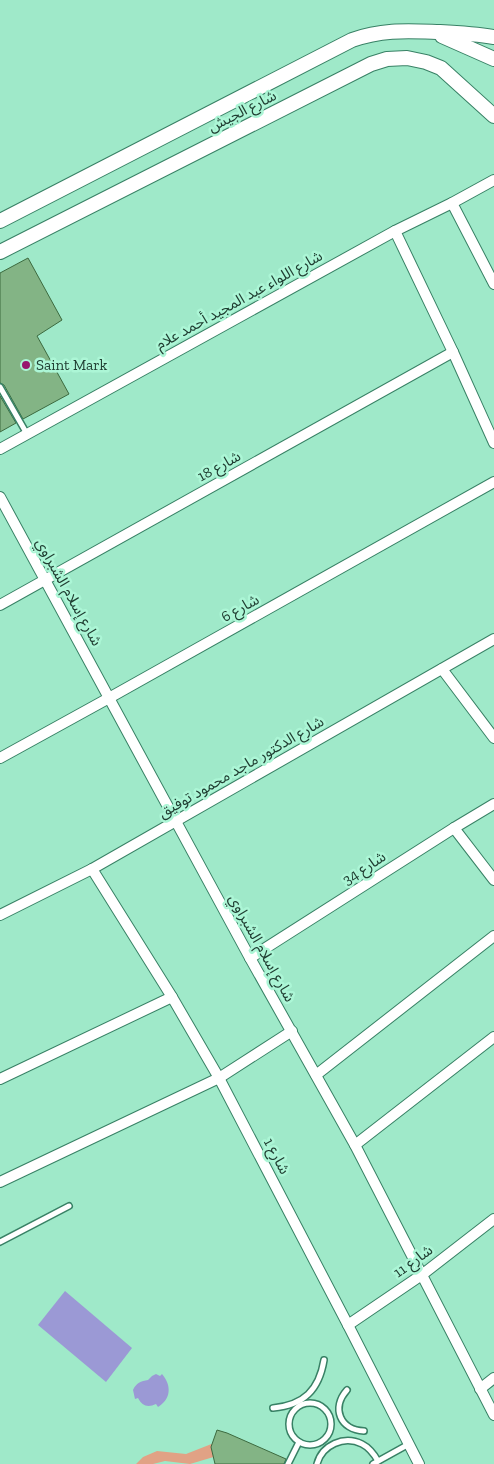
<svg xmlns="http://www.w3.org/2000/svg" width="494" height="1464" viewBox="0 0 494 1464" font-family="'Zilla Slab','Noto Sans Arabic',serif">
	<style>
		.green { fill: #e1a285 }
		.water { fill: #9b99d5 }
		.building { fill: #83b485; stroke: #3c6a3f }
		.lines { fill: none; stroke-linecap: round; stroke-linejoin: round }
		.lane-casing { stroke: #388165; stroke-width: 8 }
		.street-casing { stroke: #388165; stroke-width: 12 }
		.secondary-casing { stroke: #388165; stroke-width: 16 }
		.lane { stroke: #fff; stroke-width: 5 }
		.street { stroke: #fff; stroke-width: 10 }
		.secondary { stroke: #fff; stroke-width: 14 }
		.poi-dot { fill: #98186e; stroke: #acf6d6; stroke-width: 2 }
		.labels { text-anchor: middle; stroke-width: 5; stroke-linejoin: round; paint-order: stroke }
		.street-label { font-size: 15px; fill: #203e32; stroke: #acf6d6 }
		.poi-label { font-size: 15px; fill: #203e32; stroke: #acf6d6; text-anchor: start }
	</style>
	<rect width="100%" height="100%" fill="#9fe9c9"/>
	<polygon class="green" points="214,1443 217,1456 190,1464 165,1461 153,1464 136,1464 143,1457 157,1451 186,1454"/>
	<g class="water">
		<polygon points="65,1291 132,1348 106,1382 38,1325"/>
		<path d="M156,1374L160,1376L162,1374C172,1386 171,1399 158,1407L156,1404C148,1408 142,1406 138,1398L135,1399L133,1390C136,1383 141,1381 148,1380L152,1376Z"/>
	</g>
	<g class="building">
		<polygon points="28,258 62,320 37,336 69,394 23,419 4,385 0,383 0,273"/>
		<polygon points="0,396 16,423 0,432"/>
		<polygon points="217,1430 227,1433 286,1459 284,1464 215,1464 211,1447"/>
	</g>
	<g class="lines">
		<defs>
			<g id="lane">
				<polyline points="0,387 27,434"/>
				<polyline points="0,1242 69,1206"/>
				<path d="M347,1390C331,1408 340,1430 364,1431"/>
				<circle cx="310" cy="1424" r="21"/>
				<path d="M273,1408C304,1405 319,1390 324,1360"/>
				<polyline points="288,1464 299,1442"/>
				<path d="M317,1464C322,1445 344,1435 362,1444C370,1448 374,1454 378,1461"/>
				<polyline points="373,1464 409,1444"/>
			</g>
			<g id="street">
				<polyline points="452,203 494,284"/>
				<polyline points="395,231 453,352 494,443"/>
				<polyline points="0,449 395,231 452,203 494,180"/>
				<polyline points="0,497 250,958 355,1145 494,1415"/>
				<polyline points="0,605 453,352"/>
				<polyline points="442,669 494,738"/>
				<polyline points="0,758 109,698 494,482"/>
				<polyline points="454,828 494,880"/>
				<polyline points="92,869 172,997 219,1078 348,1325 419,1464"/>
				<polyline points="0,915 92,869 494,639"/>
				<polyline points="250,958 454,828 494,804"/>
				<polyline points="316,1075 494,936"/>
				<polyline points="0,1079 172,997"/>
				<polyline points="355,1145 494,1037"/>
				<polyline points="0,1182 219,1078 292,1031"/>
				<polyline points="348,1325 423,1274 494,1219"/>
				<polyline points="480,1389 494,1378"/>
			</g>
			<g id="secondary">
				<polyline points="442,36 494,59"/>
				<path d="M0,221L352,40C383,29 408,31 440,32C458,33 476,34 494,37"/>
				<polyline points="0,252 371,64 387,59 407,58 426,62 441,68 494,116"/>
			</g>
		</defs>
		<use href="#lane" class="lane-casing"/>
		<use href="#street" class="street-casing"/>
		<use href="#secondary" class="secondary-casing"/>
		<use href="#lane" class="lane"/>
		<use href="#street" class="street"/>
		<use href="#secondary" class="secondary"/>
	</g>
	<circle class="poi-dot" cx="26" cy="365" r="5"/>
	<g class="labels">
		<g class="street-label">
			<text transform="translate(242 111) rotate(-27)" y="5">شارع الجيش</text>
			<text transform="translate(239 300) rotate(-29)" y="5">شارع اللواء عبد المجيد أحمد علام</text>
			<text transform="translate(219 466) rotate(-29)" y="5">شارع 18</text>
			<text transform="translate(69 592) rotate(61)" y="5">شارع إسلام الشبراوي</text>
			<text transform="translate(240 608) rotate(-29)" y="5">شارع 6</text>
			<text transform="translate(241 767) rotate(-30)" y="5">شارع الدكتور ماجد محمود توفيق</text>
			<text transform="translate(364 868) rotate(-33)" y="5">شارع 34</text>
			<text transform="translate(262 948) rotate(61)" y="5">شارع إسلام الشبراوي</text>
			<text transform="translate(277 1156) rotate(62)" y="5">شارع 1</text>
			<text transform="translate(413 1261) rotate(-36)" y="5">شارع 11</text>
		</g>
		<g class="poi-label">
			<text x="36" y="370">Saint Mark</text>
		</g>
	</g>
</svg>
